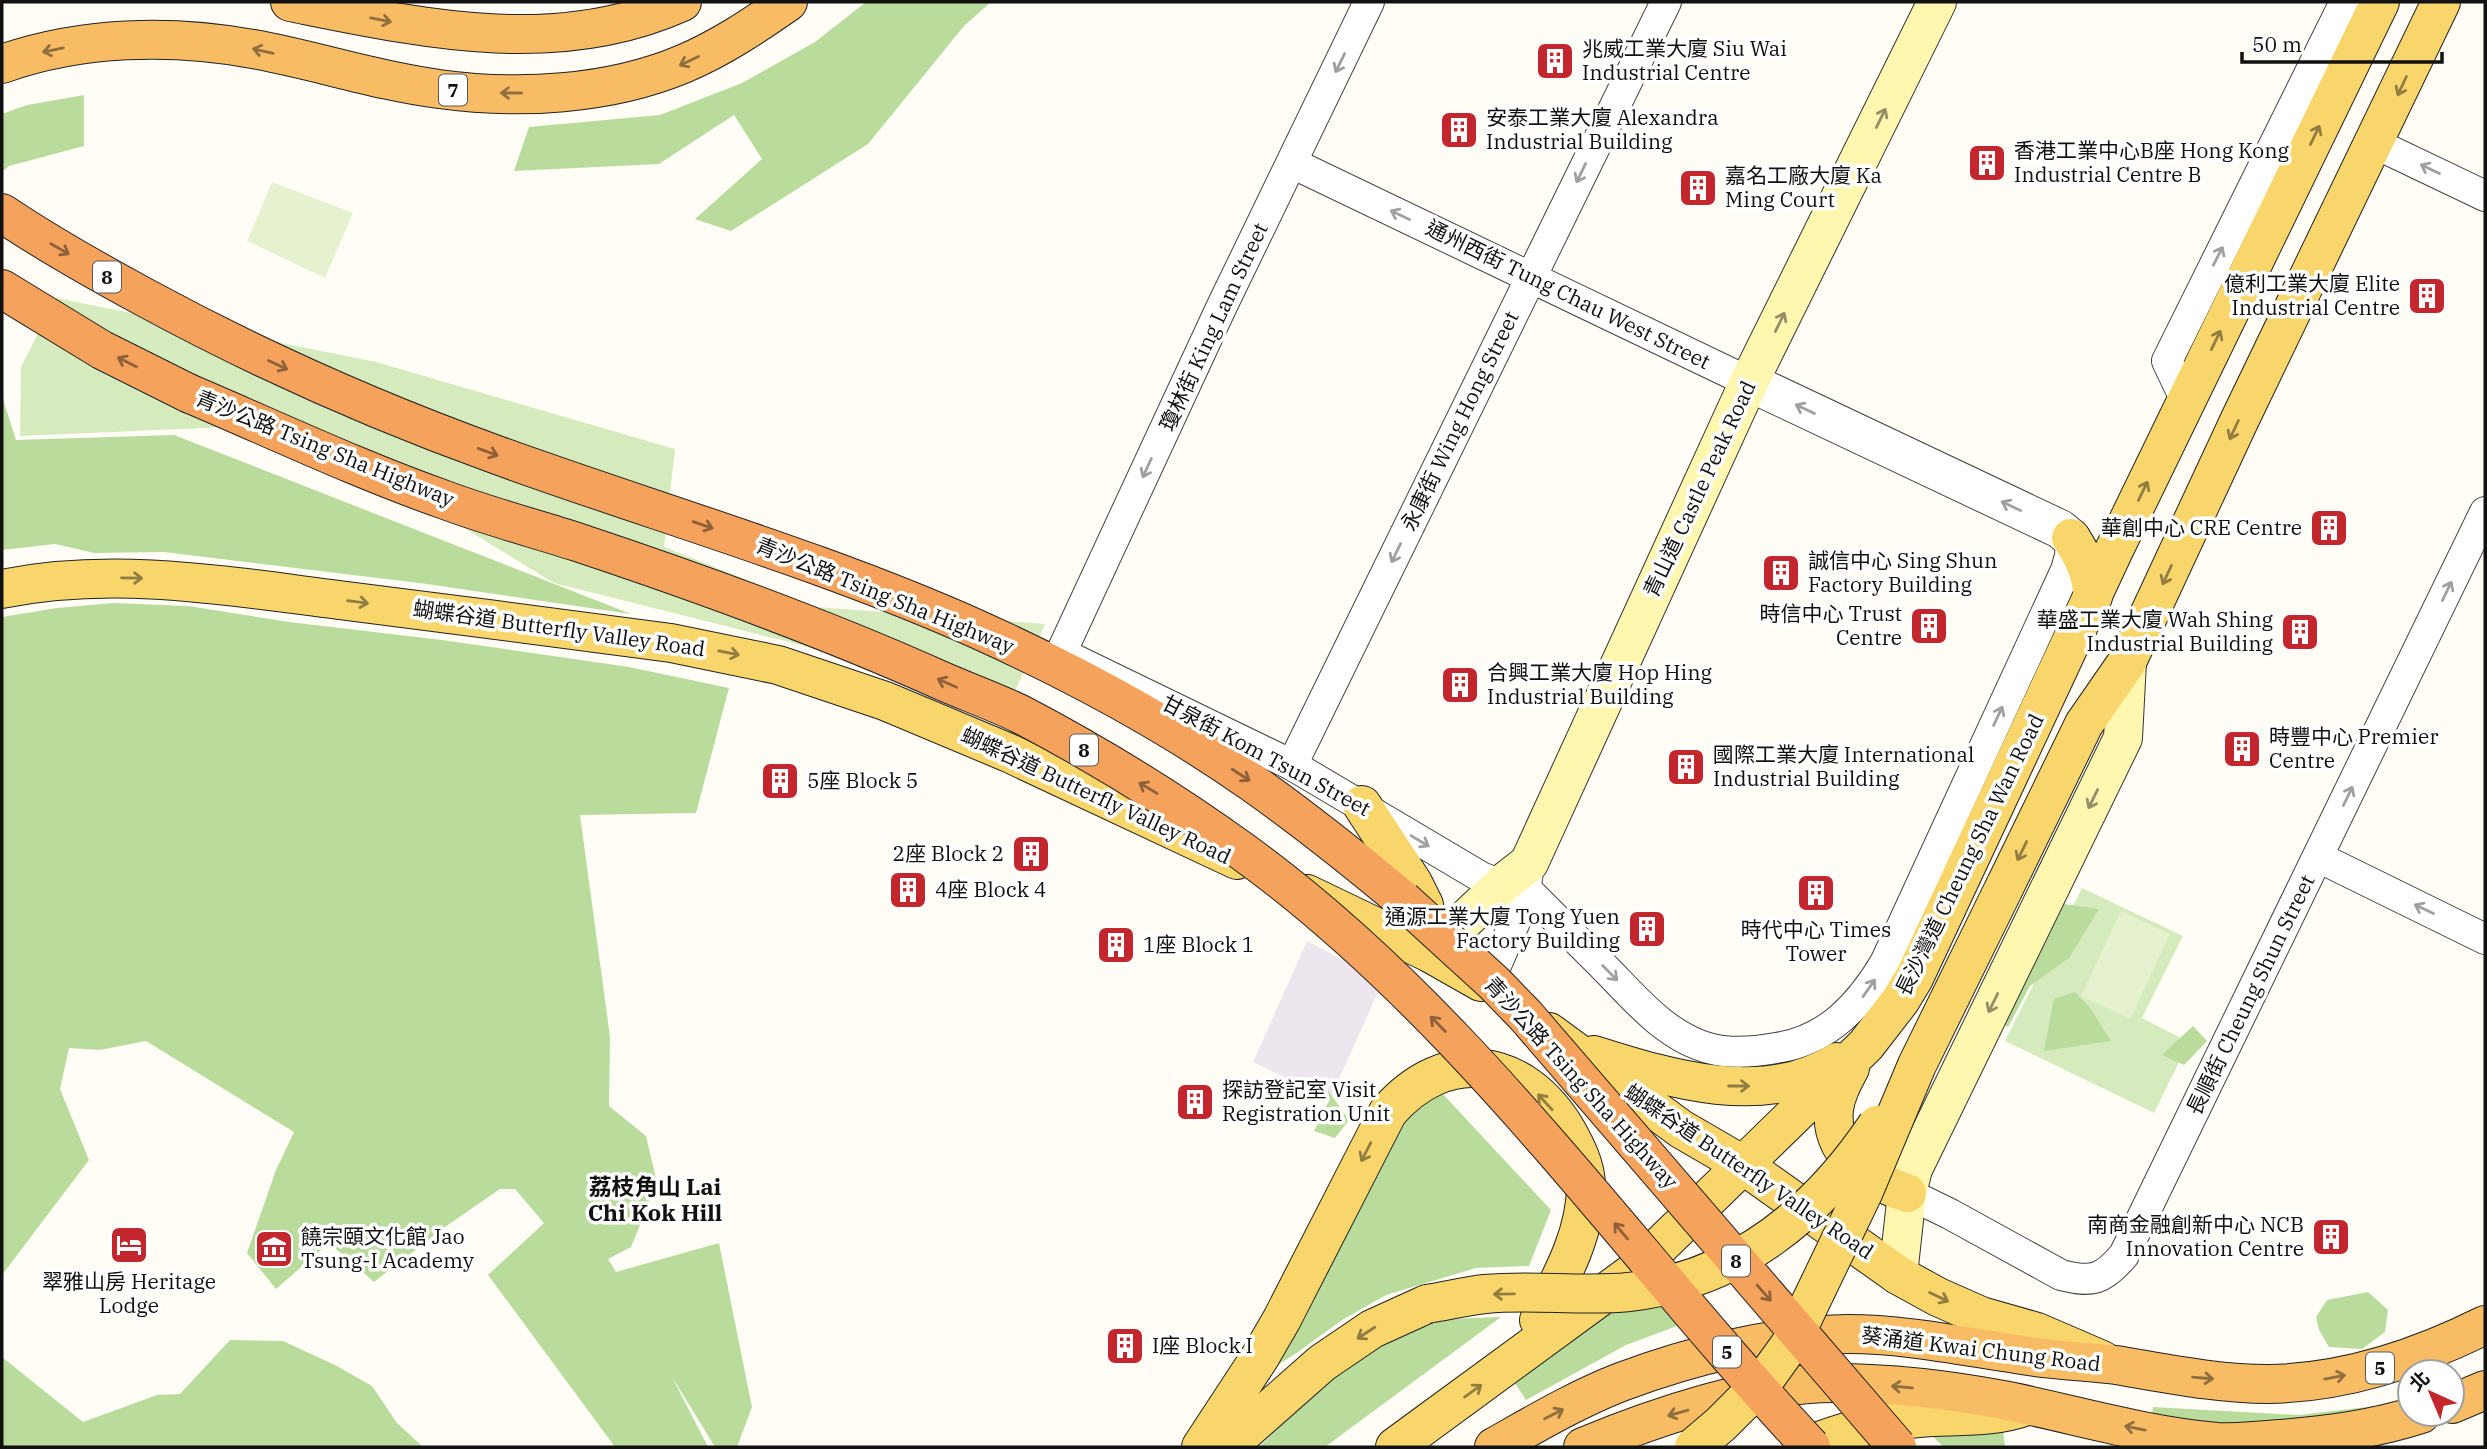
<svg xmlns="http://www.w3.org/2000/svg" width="2487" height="1449" viewBox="0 0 2487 1449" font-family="'IBM Plex Serif','Noto Sans TC',serif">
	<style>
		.industrial { fill: #eee6ef }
		.green { fill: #d5ebbd }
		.forest { fill: #b9dc9c }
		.pitch { fill: #e6f2cf }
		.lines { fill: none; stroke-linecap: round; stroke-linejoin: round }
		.minor-casing { stroke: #444; stroke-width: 32 }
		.tertiary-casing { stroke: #444; stroke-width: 40 }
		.secondary-casing { stroke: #333; stroke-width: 40 }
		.primary-casing { stroke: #222; stroke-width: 40 }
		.trunk-casing { stroke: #222; stroke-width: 40 }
		.motorway-casing { stroke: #222; stroke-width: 40 }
		.minor { stroke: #fff; stroke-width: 30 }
		.tertiary { stroke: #fff; stroke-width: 38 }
		.secondary { stroke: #fff6b0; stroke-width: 38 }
		.primary { stroke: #f9d66b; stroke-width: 38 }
		.trunk { stroke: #f7bc64; stroke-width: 38 }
		.motorway { stroke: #f5a25d; stroke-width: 38 }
		.primary-bridge-casing { stroke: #222; stroke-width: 40; stroke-linecap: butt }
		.motorway-bridge-casing { stroke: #222; stroke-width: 40; stroke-linecap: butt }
		.primary-bridge { stroke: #f9d66b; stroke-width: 38 }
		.motorway-bridge { stroke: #f5a25d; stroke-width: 38 }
		.oneway { stroke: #906f3f }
		.oneway2 { stroke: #a0a0a0 }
		.oneway3 { stroke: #917d42 }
		.oneway4 { stroke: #948f68 }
		.oneway5 { stroke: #8e613b }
		.labels { text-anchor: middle; stroke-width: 7; stroke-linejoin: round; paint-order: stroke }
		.shield { fill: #fff; stroke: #585858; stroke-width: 2 }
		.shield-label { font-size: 19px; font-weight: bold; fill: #111 }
		.poi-label { font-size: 21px; fill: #111; stroke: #fff; text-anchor: start }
		.street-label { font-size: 21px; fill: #111; stroke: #fff }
		.neighbourhood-label { font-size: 23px; font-weight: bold; fill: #111; stroke: #fff }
	</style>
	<rect width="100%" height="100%" fill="#fffdf5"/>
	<polygon class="industrial" points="1307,941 1383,981 1330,1099 1253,1062"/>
	<g class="green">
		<polygon points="56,298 376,362 675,449 664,547 816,607 1045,624 1012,698 554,583 294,424 20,436 21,367"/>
		<polygon points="2082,888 2183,936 2142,1018 2189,1042 2154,1113 2005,1041"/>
	</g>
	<g class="forest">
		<polygon points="866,2 991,2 964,26 868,144 731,231 695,219 762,159 734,115 659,164 514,171 529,127 660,115 742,83 815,42"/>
		<polygon points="84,95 84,146 9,166 2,172 2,114 27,105"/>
		<polygon points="2,396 16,440 174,435 631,614 427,584 164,552 94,553 55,544 2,550"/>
		<polygon points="114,603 188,606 289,622 442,640 629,667 729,688 696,813 580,815 610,1037 609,1106 646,1136 657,1183 631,1247 608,1259 616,1272 719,1243 752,1407 737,1447 715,1447 671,1375 708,1447 615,1447 488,1275 544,1223 515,1189 500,1189 442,1229 374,1282 329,1243 276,1289 247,1253 276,1170 294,1132 146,1041 100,1050 69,1048 60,1089 89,1160 2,1275 2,617 57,608"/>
		<polygon points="2050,902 2099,909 2069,958 2030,986 2008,1027 1977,1004"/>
		<polygon points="2075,992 2090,1008 2111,1041 2044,1051 2054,999"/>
		<polygon points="2193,1026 2207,1041 2184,1065 2162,1055"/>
		<polygon points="1328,1090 1349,1120 1335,1138 1314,1131 1330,1099"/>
		<polygon points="1441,1092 1551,1210 1529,1266 1476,1268 1386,1295 1342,1320 1298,1352 1262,1375 1390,1139 1413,1109"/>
		<polygon points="1655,1281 1688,1322 1626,1345 1526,1400 1515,1383"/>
		<polygon points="2368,1292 2388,1310 2385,1332 2362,1349 2329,1347 2319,1330 2316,1317 2327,1300"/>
		<polygon points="1501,1317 1325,1447 1259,1447 1327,1381 1384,1342 1446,1319"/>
		<polygon points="230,1340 283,1341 337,1366 372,1386 397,1423 423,1447 2,1447 2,1357 83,1422 157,1395 180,1394"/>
		<polygon points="2401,1403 2342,1425 2151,1423 2153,1407 2299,1415"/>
		<polygon points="2003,1429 2005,1447 1944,1447 1931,1435"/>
	</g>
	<g class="pitch">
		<polygon points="272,182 353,213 325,278 247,241"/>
		<polygon points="2121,911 2170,934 2130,1019 2081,996"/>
	</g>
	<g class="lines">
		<defs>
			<g id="minor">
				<polyline points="1369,2 1221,308 1061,653 1292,765 1481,877 1491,881 1506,881"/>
				<polyline points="2374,143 2485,196"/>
				<polyline points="1292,163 1749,382"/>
				<polyline points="2186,401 2167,361 2345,2"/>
				<polyline points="1292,765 1666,2"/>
				<polyline points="2318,857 2485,939"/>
				<path d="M1527,890C1552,915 1577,940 1603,966C1634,997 1666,1038 1712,1049C1733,1054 1754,1052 1776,1048C1827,1041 1860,1005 1885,963L2066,570L2070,556L2071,538"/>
				<polyline points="1487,986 1524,901 1528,871"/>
				<path d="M1907,1193L1950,1214L2061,1275C2092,1283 2103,1280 2124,1255L2485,512"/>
			</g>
			<polyline id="tertiary" points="1749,382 2060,529 2071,538"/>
			<g id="secondary">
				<polyline points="1430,953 1506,881 1529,863 1749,382 1937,2"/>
				<polyline points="1898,1275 1907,1193 1913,1169 2123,738 2127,662"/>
			</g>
			<g id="primary">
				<path d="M2071,538C2084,558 2091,573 2093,597"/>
				<path d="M2,589C114,566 228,586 339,600C450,614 560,628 671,643L778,665L885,701L1009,753L1237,860"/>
				<polyline points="1362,805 1413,883 1424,905 1428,932"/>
				<polyline points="2005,886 2084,724 2127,662 2240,419 2441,2"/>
				<polyline points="1307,894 1430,953 1481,982"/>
				<polyline points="1549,1032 1681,1129 1743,1165 1898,1275 1938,1297 1981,1316 2037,1332 2102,1360"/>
				<path d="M1594,1055C1670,1079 1764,1108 1837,1062"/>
				<path d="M1850,1068C1843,1081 1836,1094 1834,1109C1829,1153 1870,1181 1907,1193"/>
				<path d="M1201,1447L1260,1357L1282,1319L1388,1112C1445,1046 1523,1056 1567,1131C1576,1147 1586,1166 1586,1186C1586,1234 1561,1278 1539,1320"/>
				<polyline points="1227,1447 1322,1363 1372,1329 1427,1304"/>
				<polyline points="1395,1447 1631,1274 1866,1045 1900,1001 1914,978 2114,550 2380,2"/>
				<path d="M1804,1447C1841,1432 1880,1421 1919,1418C1956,1415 1992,1419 2027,1406"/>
			</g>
			<g id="trunk">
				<path d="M290,2C420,28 556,59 682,2"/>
				<path d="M2,64C81,36 171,34 253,49C315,60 376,81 439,89C518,100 609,95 683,64C721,48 755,25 788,2"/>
				<polyline points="2452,1404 2485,1390"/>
				<path d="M1494,1447C1535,1424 1577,1399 1621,1382C1690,1356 1774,1335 1848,1334C1904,1334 1961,1346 2016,1354C2049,1360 2082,1361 2116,1365C2165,1373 2217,1384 2268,1384C2345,1383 2417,1359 2485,1325"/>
				<path d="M1583,1447C1655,1417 1755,1383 1834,1383C1892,1383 1951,1390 2008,1401C2077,1415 2146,1436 2217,1442C2238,1443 2259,1441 2280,1439C2328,1435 2375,1429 2421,1414"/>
			</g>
			<g id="motorway">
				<path d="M2,213C48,244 96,271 144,297C258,359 375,411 497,455C657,513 823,560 979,630C1074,673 1169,724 1254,784C1305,820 1355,860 1403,900"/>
				<polyline points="2,289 102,350 188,393"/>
			</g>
		</defs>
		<use href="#minor" class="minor-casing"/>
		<use href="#tertiary" class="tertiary-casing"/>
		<use href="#secondary" class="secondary-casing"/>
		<use href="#primary" class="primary-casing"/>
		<use href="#trunk" class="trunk-casing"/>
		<use href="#motorway" class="motorway-casing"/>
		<use href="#minor" class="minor"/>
		<use href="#tertiary" class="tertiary"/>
		<use href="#secondary" class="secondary"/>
		<use href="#primary" class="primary"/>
		<use href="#trunk" class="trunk"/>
		<use href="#motorway" class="motorway"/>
		<defs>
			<g id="primary-bridge">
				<path d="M1427,1304C1446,1301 1466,1296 1485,1294C1533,1289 1582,1297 1629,1292C1737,1280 1818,1213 1877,1125"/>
				<polyline points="1694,1447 1721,1424 1763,1382 1791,1343 1864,1191 1917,1065 2005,886"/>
			</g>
			<g id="motorway-bridge">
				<path d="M188,393C273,429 357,469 445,500C488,516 533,528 577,542C700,583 822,627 940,680C967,692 996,702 1022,715C1098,755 1173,801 1242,851C1466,1013 1624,1247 1811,1447"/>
				<polyline points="1403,900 1494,983 1526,1016 1897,1447"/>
			</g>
		</defs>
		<use href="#primary-bridge" class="primary-bridge-casing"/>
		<use href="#motorway-bridge" class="motorway-bridge-casing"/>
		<use href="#primary-bridge" class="primary-bridge"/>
		<use href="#motorway-bridge" class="motorway-bridge"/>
	</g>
	<defs><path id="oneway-shaft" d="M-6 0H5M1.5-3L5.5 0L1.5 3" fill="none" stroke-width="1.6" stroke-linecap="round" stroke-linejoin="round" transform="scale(1.75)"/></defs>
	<g class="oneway">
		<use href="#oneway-shaft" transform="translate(381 20) rotate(11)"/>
		<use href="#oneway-shaft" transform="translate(53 50) rotate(168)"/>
		<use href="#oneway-shaft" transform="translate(263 51) rotate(-167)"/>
		<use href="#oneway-shaft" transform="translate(689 61) rotate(155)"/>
		<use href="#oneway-shaft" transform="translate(511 93) rotate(-180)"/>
		<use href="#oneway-shaft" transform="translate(2335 1377) rotate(-11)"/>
		<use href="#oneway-shaft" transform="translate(2203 1378) rotate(5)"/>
		<use href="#oneway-shaft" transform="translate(1902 1387) rotate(-175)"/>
		<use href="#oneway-shaft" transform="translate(1678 1413) rotate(164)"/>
		<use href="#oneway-shaft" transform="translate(1554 1414) rotate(-27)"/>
		<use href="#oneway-shaft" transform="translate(2135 1428) rotate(-169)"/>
	</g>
	<g class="oneway2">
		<use href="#oneway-shaft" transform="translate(1340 63) rotate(116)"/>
		<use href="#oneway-shaft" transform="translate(2430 169) rotate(-154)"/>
		<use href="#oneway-shaft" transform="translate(1581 173) rotate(116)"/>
		<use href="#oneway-shaft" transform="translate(1400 215) rotate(-155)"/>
		<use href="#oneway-shaft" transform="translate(2218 256) rotate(-63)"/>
		<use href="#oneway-shaft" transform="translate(1805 409) rotate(-155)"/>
		<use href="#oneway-shaft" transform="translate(1147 468) rotate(115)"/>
		<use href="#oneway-shaft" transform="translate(2011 506) rotate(-155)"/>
		<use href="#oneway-shaft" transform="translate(1396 553) rotate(116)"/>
		<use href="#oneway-shaft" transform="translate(2447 591) rotate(-64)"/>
		<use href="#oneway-shaft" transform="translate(1998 716) rotate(-65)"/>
		<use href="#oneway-shaft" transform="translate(2348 796) rotate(-64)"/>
		<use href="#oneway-shaft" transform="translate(1420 841) rotate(31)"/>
		<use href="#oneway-shaft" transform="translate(2424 909) rotate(-154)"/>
		<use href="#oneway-shaft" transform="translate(1610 973) rotate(45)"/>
		<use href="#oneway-shaft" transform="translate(1869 988) rotate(-55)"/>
	</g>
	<g class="oneway3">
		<use href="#oneway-shaft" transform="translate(2402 86) rotate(115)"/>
		<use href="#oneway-shaft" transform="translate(2315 135) rotate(-64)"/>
		<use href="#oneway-shaft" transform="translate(2216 340) rotate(-64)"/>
		<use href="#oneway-shaft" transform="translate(2234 430) rotate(115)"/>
		<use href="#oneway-shaft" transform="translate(2143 491) rotate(-64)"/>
		<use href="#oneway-shaft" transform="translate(2167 575) rotate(115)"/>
		<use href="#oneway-shaft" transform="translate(132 578) rotate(1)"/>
		<use href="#oneway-shaft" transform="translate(358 602) rotate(7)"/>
		<use href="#oneway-shaft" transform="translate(729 653) rotate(11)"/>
		<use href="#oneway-shaft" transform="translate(2022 851) rotate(116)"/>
		<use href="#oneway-shaft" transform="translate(1739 1086)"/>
		<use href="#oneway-shaft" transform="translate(1545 1102) rotate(-133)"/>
		<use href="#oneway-shaft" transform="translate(1366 1152) rotate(117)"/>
		<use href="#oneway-shaft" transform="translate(1504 1294) rotate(179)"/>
		<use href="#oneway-shaft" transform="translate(1939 1297) rotate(26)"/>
		<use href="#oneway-shaft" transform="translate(1366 1333) rotate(147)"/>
		<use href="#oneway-shaft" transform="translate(1473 1391) rotate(-36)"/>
	</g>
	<g class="oneway4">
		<use href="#oneway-shaft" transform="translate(1881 118) rotate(-64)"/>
		<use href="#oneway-shaft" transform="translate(1780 322) rotate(-64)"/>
		<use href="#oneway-shaft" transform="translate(2093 799) rotate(116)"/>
		<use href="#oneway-shaft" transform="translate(1993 1003) rotate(116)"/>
	</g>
	<g class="oneway5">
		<use href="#oneway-shaft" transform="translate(60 249) rotate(30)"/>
		<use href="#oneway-shaft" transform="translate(127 362) rotate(-153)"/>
		<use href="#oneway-shaft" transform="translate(278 365) rotate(25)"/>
		<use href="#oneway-shaft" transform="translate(488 452) rotate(20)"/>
		<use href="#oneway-shaft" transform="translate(703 525) rotate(19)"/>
		<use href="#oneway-shaft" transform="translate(947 683) rotate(-156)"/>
		<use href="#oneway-shaft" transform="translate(1241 775) rotate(33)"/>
		<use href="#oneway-shaft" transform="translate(1148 788) rotate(-149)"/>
		<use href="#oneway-shaft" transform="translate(1438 1024) rotate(-135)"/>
		<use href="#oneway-shaft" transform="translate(1621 1231) rotate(-130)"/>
		<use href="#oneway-shaft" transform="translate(1764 1293) rotate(49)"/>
	</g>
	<defs>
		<symbol id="building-square" viewBox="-11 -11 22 22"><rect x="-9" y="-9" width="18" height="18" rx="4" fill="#c4262e" stroke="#fff"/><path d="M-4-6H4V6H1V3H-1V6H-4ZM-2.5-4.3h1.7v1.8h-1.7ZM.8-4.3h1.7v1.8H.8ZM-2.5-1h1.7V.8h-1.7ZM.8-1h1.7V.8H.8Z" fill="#fff"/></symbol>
		<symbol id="hotel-square" viewBox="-11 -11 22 22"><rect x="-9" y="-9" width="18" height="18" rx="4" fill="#c4262e" stroke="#fff"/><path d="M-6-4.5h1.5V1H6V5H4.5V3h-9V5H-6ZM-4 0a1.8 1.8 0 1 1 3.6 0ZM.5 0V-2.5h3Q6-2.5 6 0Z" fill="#fff"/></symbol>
		<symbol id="museum-square" viewBox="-11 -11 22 22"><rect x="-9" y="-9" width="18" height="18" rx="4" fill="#c4262e" stroke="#fff"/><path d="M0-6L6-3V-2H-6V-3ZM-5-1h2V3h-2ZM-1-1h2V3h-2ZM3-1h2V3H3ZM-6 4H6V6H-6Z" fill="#fff"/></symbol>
	</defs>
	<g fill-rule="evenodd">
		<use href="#building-square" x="1533" y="39" width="44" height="44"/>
		<use href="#building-square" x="1437" y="108" width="44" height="44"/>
		<use href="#building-square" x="1965" y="141" width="44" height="44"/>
		<use href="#building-square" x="1676" y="166" width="44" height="44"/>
		<use href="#building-square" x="2405" y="274" width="44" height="44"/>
		<use href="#building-square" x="2307" y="506" width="44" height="44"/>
		<use href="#building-square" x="1759" y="551" width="44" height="44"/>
		<use href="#building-square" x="1907" y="604" width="44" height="44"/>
		<use href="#building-square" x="2278" y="610" width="44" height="44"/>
		<use href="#building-square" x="1438" y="663" width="44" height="44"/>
		<use href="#building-square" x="2220" y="727" width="44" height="44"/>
		<use href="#building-square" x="1664" y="745" width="44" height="44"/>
		<use href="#building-square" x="758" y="759" width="44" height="44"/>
		<use href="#building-square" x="1009" y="832" width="44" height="44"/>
		<use href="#building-square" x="886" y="868" width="44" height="44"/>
		<use href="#building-square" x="1794" y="871" width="44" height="44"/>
		<use href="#building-square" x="1625" y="907" width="44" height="44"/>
		<use href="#building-square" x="1094" y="923" width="44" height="44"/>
		<use href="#building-square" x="1173" y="1080" width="44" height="44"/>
		<use href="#building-square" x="2309" y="1215" width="44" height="44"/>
		<use href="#hotel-square" x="107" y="1223" width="44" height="44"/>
		<use href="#museum-square" x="252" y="1227" width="44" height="44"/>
		<use href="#building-square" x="1103" y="1324" width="44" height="44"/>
	</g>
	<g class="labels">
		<g class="shield">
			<rect x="439" y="74.5" width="28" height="31" rx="5"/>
			<rect x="93" y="261.5" width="28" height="31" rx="5"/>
			<rect x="1070" y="734.5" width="28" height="31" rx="5"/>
			<rect x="1722" y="1245.5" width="28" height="31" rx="5"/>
			<rect x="1713" y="1336.5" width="28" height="31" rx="5"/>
			<rect x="2366" y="1352.5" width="28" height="31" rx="5"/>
		</g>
		<g class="shield-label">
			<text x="453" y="97">7</text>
			<text x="107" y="284">8</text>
			<text x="1084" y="757">8</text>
			<text x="1736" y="1268">8</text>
			<text x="1727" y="1359">5</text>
			<text x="2380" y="1375">5</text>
		</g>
		<g class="poi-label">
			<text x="1582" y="56">兆威工業大廈 Siu Wai<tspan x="1582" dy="24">Industrial Centre</tspan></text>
			<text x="1486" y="125">安泰工業大廈 Alexandra<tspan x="1486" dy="24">Industrial Building</tspan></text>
			<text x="2014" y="158">香港工業中心B座 Hong Kong<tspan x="2014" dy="24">Industrial Centre B</tspan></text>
			<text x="1725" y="183">嘉名工廠大廈 Ka<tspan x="1725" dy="24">Ming Court</tspan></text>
			<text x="2400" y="291" text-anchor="end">億利工業大廈 Elite<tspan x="2400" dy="24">Industrial Centre</tspan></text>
			<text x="2302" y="535" text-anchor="end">華創中心 CRE Centre</text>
			<text x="1808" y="568">誠信中心 Sing Shun<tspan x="1808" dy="24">Factory Building</tspan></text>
			<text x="1902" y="621" text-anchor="end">時信中心 Trust<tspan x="1902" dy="24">Centre</tspan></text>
			<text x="2273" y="627" text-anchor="end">華盛工業大廈 Wah Shing<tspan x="2273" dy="24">Industrial Building</tspan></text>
			<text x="1487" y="680">合興工業大廈 Hop Hing<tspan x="1487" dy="24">Industrial Building</tspan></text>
			<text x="2269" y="744">時豐中心 Premier<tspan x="2269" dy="24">Centre</tspan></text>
			<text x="1713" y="762">國際工業大廈 International<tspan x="1713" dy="24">Industrial Building</tspan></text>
			<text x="807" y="788">5座 Block 5</text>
			<text x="1004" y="861" text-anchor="end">2座 Block 2</text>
			<text x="935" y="897">4座 Block 4</text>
			<text x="1620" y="924" text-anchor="end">通源工業大廈 Tong Yuen<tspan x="1620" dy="24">Factory Building</tspan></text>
			<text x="1816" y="937" text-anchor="middle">時代中心 Times<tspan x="1816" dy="24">Tower</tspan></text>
			<text x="1143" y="952">1座 Block 1</text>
			<text x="1222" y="1097">探訪登記室 Visit<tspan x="1222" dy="24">Registration Unit</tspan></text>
			<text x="2304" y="1232" text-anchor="end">南商金融創新中心 NCB<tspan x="2304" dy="24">Innovation Centre</tspan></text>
			<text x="301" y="1244">饒宗頤文化館 Jao<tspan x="301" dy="24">Tsung-I Academy</tspan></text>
			<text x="129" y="1289" text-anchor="middle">翠雅山房 Heritage<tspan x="129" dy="24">Lodge</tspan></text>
			<text x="1152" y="1353">I座 Block I</text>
		</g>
		<g class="street-label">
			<text transform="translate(1568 295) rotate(26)" y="7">通州西街 Tung Chau West Street</text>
			<text transform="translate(1214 327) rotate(-65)" y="7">瓊林街 King Lam Street</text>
			<text transform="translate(1460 421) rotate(-64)" y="7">永康街 Wing Hong Street</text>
			<text transform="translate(325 449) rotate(22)" y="7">青沙公路 Tsing Sha Highway</text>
			<text transform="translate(1700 489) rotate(-65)" y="7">青山道 Castle Peak Road</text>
			<text transform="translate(885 596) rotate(22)" y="7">青沙公路 Tsing Sha Highway</text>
			<text transform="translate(559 629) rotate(8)" y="7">蝴蝶谷道 Butterfly Valley Road</text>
			<text transform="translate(1266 756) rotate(28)" y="7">甘泉街 Kom Tsun Street</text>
			<text transform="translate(1096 796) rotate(25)" y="7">蝴蝶谷道 Butterfly Valley Road</text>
			<text transform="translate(1970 855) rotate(-64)" y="7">長沙灣道 Cheung Sha Wan Road</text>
			<text transform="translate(2251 995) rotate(-64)" y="7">長順街 Cheung Shun Street</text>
			<text transform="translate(1581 1083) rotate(48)" y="7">青沙公路 Tsing Sha Highway</text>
			<text transform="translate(1749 1172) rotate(34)" y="7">蝴蝶谷道 Butterfly Valley Road</text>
			<text transform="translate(1981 1350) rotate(7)" y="7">葵涌道 Kwai Chung Road</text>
		</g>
		<g class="neighbourhood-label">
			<text x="655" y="1195">荔枝角山 Lai<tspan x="655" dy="26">Chi Kok Hill</tspan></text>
		</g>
	</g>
	<rect width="2487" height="1449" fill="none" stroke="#111111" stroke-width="7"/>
	<g transform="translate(2431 1393) rotate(316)"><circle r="33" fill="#ffffff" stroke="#a0a0a0" stroke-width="2"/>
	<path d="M0-5L12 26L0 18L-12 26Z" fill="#c4262e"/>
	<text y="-10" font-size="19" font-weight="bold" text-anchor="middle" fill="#111111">北</text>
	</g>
	<path d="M2242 52v10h200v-10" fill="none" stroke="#111111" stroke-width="3.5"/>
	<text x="2252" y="52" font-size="21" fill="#111111" stroke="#ffffff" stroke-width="5" paint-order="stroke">50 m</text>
</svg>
